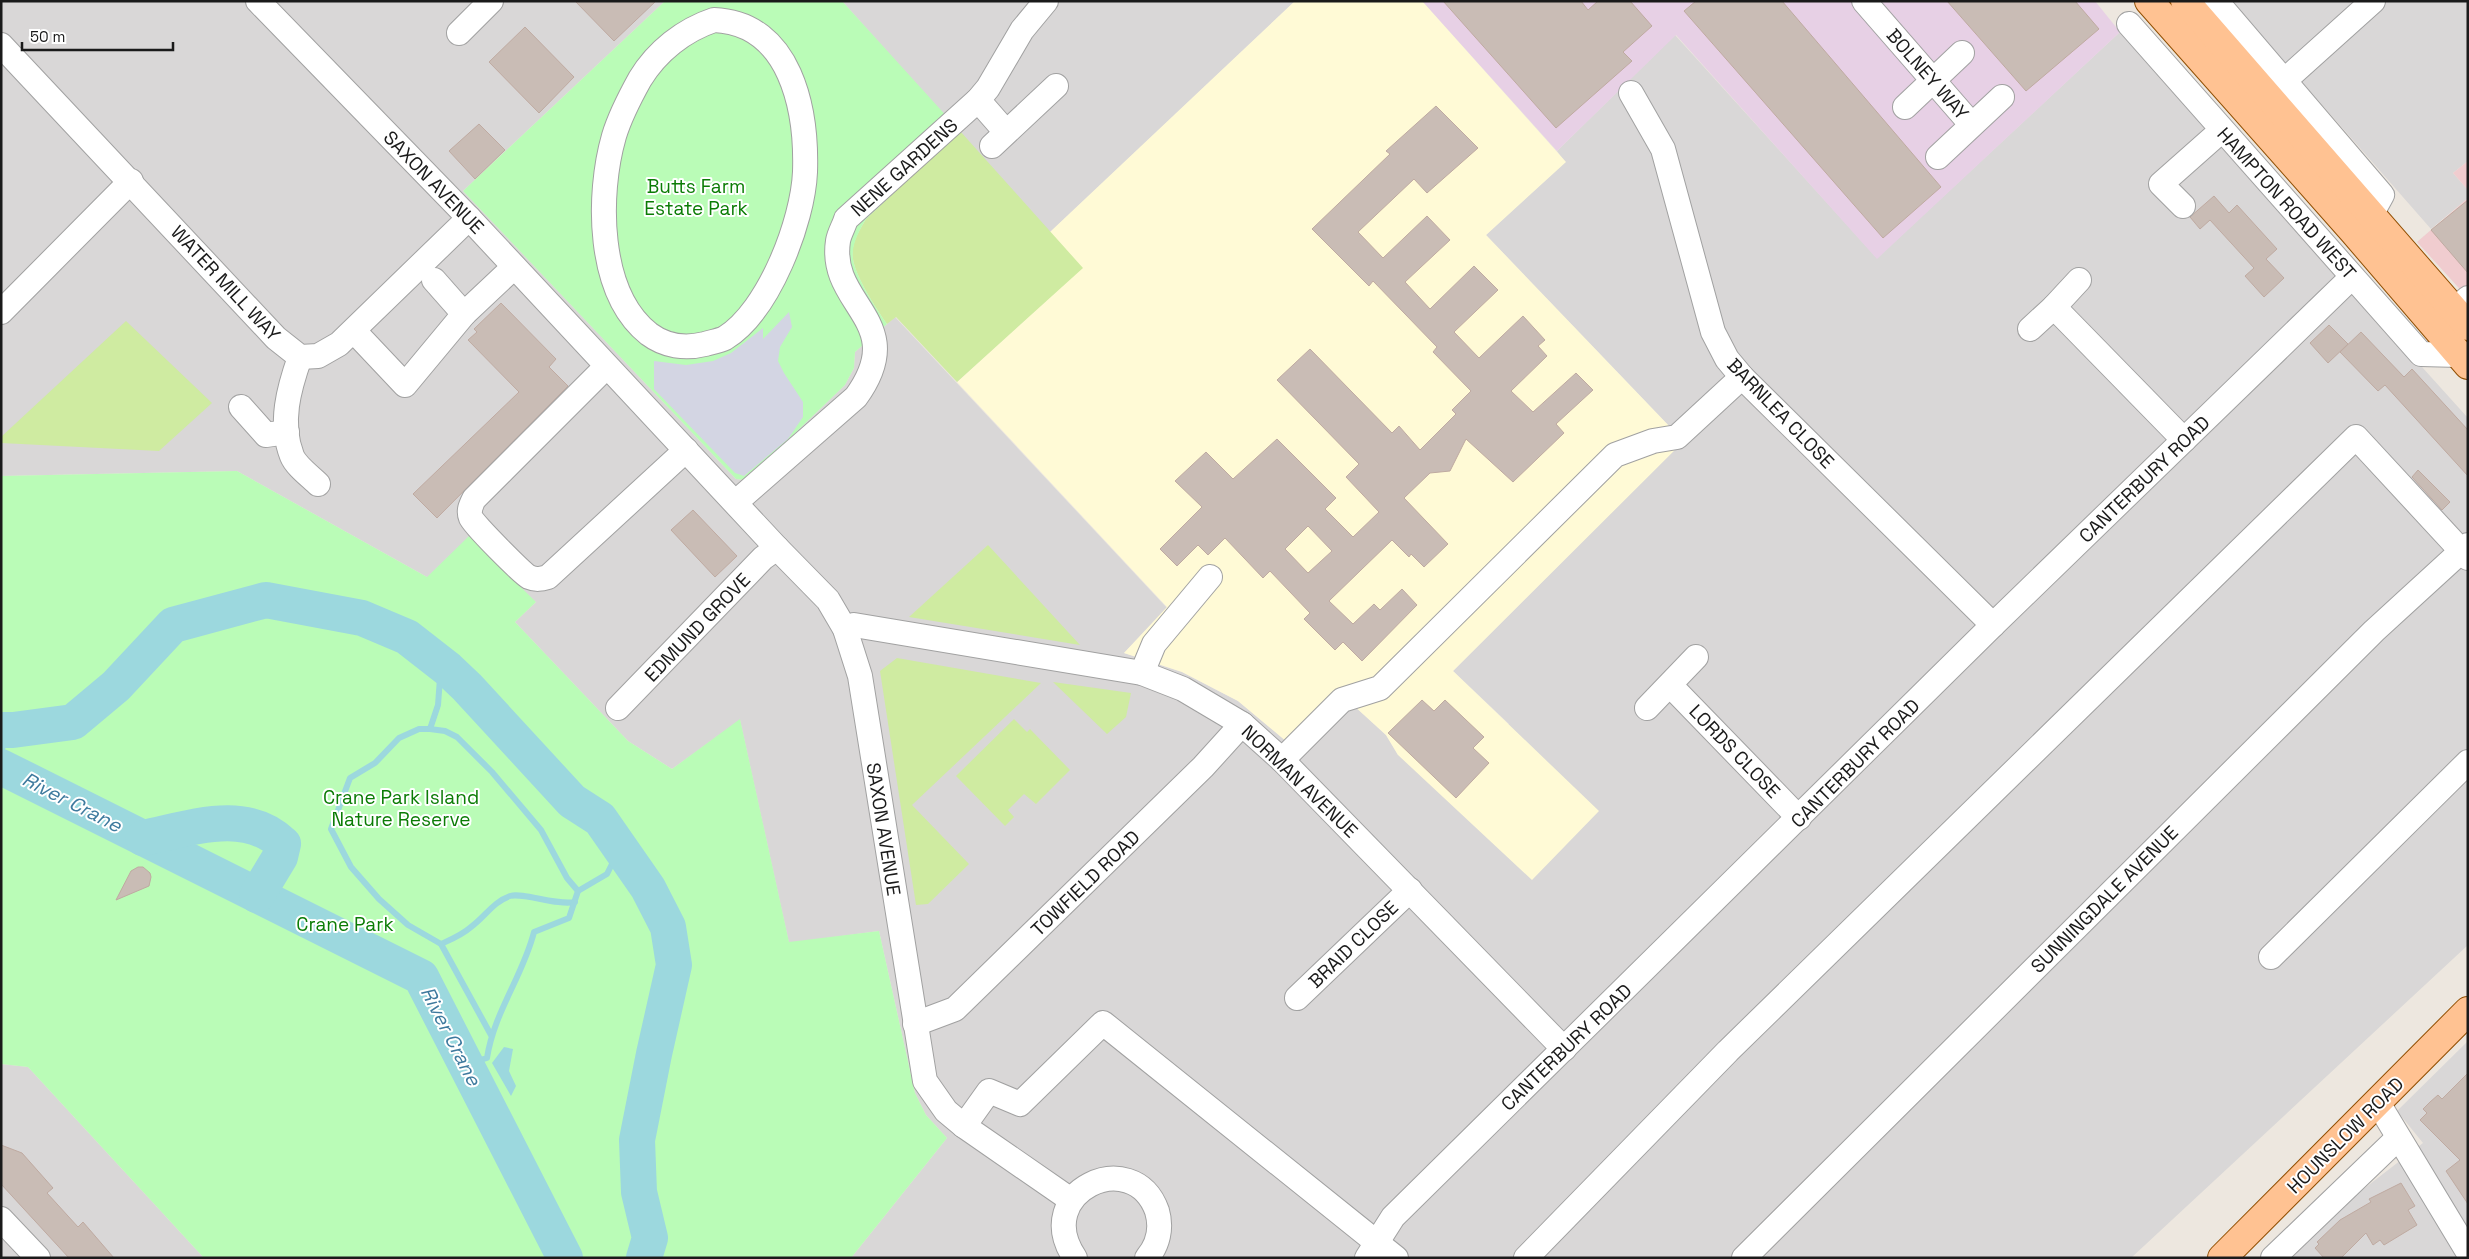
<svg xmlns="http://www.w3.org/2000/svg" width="2469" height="1259" viewBox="0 0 2469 1259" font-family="'Space Grotesk',sans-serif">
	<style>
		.residential { fill: #d9d7d7 }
		.commercial { fill: #f0cccf }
		.industrial { fill: #e7d0e5 }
		.education { fill: #fffad6 }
		.grass { fill: #cfeba1 }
		.park { fill: #bafcb7 }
		.plaza { fill: #d3d5e3 }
		.water { fill: #9cd8de }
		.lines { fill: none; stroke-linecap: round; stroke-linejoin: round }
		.stream { stroke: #9cd8de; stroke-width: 6 }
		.river { stroke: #9cd8de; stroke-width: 36 }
		.building { fill: #c9bcb5; stroke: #bfaaa1; fill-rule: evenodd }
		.minor-casing { stroke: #a1a1a1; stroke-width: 26 }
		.major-casing { stroke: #914e00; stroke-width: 30 }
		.minor { stroke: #fff; stroke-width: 24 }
		.major { stroke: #ffc292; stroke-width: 28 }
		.labels { text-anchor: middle; stroke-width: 4; stroke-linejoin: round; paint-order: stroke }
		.street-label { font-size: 19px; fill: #1a1a1a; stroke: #fff }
		.park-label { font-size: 19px; fill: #0b7c05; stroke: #fff }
		.water-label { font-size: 20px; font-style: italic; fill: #3e7a9e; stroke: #fff }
	</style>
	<rect width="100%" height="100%" fill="#ede7df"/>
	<g class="residential">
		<polygon points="1,1 665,1 463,191 736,479 746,480 845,385 854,368 855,352 895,317 1167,608 1124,653 1182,672 1238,701 1300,752 1352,704 1386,735 1398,755 1509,724 1453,671 1703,421 1670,427 1486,235 1565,162 1557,151 1675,35 1877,258 2120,32 2468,418 2468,945 2131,1258 851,1258 947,1138 926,1115 915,1093 879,931 789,943 740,720 672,769 628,741 515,622 536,602 427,577 237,471 1,476"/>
		<polygon points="842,1 1295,1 1049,233"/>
		<polygon points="2231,1 2468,1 2468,161 2453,173 2468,190 2468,198 2431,229"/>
		<polygon points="2468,1041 2468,1258 2278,1258 2286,1249 2423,1143 2397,1111"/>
		<polygon points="1,1064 28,1067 204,1258 1,1258"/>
	</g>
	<g class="commercial">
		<polygon points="2468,161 2468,190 2453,173"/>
		<polygon points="2468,198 2468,298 2417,242"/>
	</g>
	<polygon class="industrial" points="1422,1 2095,1 2120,32 1877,259 1676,35 1557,151"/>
	<polygon class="education" points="1295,1 1422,1 1566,162 1486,235 1670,427 1691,408 1704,421 1453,671 1599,811 1532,880 1398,755 1386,735 1352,704 1300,753 1238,701 1182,672 1124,653 1167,607 957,382 1082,268 1049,233"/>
	<g class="grass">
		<path d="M960,131L1083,268L957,382L896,317L887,324C877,310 855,276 853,259C850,245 859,231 866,219Z"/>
		<polygon points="126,321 212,403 159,451 1,443 1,437"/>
		<polygon points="988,545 1080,645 909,617"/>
		<polygon points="897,658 1041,683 912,805 969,864 928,904 916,905 880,671"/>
		<polygon points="1053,682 1131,693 1126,717 1107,734"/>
		<polygon points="1014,719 1027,732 1030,729 1070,770 1036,804 1024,794 1008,810 1014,817 1005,826 956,776"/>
	</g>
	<g class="park">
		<path d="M665,1H842L960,131L866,219C859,231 851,245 853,259C855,276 877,310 887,324L855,352L854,368L845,385L746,480L736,479L463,191Z"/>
		<polygon points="237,471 427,577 469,536 536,602 515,622 628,741 672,769 740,719 789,942 879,931 915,1093 926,1115 947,1138 851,1258 204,1258 28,1067 1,1064 1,476"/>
	</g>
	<polygon class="plaza" points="789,312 792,327 780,347 778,361 784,373 803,402 803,417 788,439 744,476 735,473 654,389 654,361 686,365 713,361 731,353 763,328 763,339"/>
	<g class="water">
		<polygon points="1,723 13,725 1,762"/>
		<polygon points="504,1047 513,1049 509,1071 516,1086 511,1096 492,1063"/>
	</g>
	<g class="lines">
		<g class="stream">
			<polyline points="441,665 438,705 430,729 419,729 399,738 375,763 350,778 331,829 351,867 379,899 408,925 441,944 491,1035"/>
			<polyline points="430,729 445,731 457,737 492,772 541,830 567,878 578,891"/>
			<path d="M441,944C452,939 462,935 471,927C485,917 493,902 510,896C523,892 557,906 575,902"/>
			<path d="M477,1061L487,1058C494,1012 523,976 534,932L569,918L578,891L607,874L620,848"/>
		</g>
		<g class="river">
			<polyline points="1,730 13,730 73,722 116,686 173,625 266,600 362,618 407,637 448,669 467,687 572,801 600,819 648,888 668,927 674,965 654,1054 637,1140 639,1192 650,1238 644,1258"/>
			<polyline points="1,767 421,977 565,1258"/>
			<path d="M143,838C189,829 245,807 283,844L280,857L257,895"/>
		</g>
	</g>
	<g class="building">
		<polygon points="575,1 656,1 614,41"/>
		<polygon points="1443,1 1581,1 1588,10 1598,1 1630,1 1652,26 1623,52 1632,61 1556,128"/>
		<polygon points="1696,1 1782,1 1941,187 1883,238 1684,11"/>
		<polygon points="1947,1 2075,1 2099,29 2026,91"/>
		<polygon points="525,27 574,77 539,113 489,62"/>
		<path d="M1436,106L1478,148L1427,193L1414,179L1358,232L1383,258L1427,216L1450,240L1405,282L1430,309L1474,266L1498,290L1454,332L1479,358L1523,316L1545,340L1538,346L1547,356L1511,391L1533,412L1576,373L1593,390L1556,424L1564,433L1513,482L1466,439L1450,471L1430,473L1404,498L1448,544L1424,567L1411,554L1409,557L1392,540L1329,601L1353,624L1374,604L1380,610L1402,589L1417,605L1362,661L1343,642L1335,650L1304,619L1310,613L1270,571L1263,578L1225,538L1208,555L1198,545L1177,566L1160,549L1202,507L1175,481L1206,452L1233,479L1277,439L1336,498L1325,509L1353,537L1379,512L1346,477L1359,464L1277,380L1310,349L1392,433L1399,426L1420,450L1456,414L1452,410L1471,391L1433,352L1437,347L1373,281L1369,286L1312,229L1390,154L1386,151ZM1308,526L1332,551L1308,573L1285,549Z"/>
		<polygon points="479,124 505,150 475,179 449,151"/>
		<polygon points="2214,196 2229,213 2237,205 2277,249 2266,259 2284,278 2264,297 2245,276 2254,268 2210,220 2200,229 2190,217"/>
		<polygon points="2468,200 2468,273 2431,230"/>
		<polygon points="501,303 556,359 549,367 568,386 437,518 413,494 519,392 468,340 477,332 474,329"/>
		<polygon points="2329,325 2348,344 2328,363 2310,343"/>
		<polygon points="2361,332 2404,377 2412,369 2468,430 2468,476 2385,385 2378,391 2340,352"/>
		<polygon points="2418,470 2450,502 2442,510 2412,477"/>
		<polygon points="693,510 737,556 715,577 671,530"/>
		<polygon points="1422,700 1434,711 1445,700 1484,737 1473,748 1489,763 1456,798 1388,733"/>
		<polygon points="138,867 143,867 150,873 151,877 149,886 116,900 131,871"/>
		<polygon points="2468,1073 2468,1204 2446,1171 2460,1160 2420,1120 2427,1113 2423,1109 2430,1102 2438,1095 2442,1099"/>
		<polygon points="1,1145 22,1153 53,1188 47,1193 78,1227 83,1222 114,1258 69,1258 1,1184"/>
		<polygon points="2401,1183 2415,1206 2408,1210 2417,1225 2384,1245 2380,1240 2373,1245 2366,1233 2341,1258 2324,1258 2315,1248 2319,1244 2317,1242 2340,1220 2371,1202 2369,1199"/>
	</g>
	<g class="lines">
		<defs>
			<g id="minor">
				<polyline points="258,1 469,218 777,548 828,600 845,629 860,676 925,1081 946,1111 964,1126 1071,1200"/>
				<polyline points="1864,1 1971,124"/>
				<polyline points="2216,1 2382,195 2371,215 2358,227"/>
				<path d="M714,20C791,23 807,110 805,172C803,221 769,311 725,338C719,341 711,342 705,344C685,349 665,346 649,334C597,293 597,195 614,136C620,116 630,97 640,79C657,51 684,30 714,20Z"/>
				<polyline points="2129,24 2421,354 2459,355"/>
				<polyline points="459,33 491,1"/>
				<polyline points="1,45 276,338 300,357 318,356 339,344 469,218"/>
				<polyline points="2284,81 2373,1"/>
				<polyline points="1631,93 1663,149 1713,332 1727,359 1742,377 1993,625"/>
				<polyline points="978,100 1006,132"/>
				<polyline points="1905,107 1962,53"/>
				<polyline points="992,146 1056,86"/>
				<polyline points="1938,157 2002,97"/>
				<polyline points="2183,206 2161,184 2222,130"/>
				<polyline points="434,280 464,314"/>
				<polyline points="2054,307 2079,280"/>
				<polyline points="2454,310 2468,298"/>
				<polyline points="1,312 131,181"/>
				<polyline points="2030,329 2054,307 2184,440"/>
				<polyline points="354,331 405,385 464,314 514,267"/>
				<path d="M300,357C289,388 279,423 292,456C296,466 311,477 318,484"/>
				<path d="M606,367L474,499C471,505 468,511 471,518C473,524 523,574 529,577C536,580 541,579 548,577L686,450"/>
				<polyline points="241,407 266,435 287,432"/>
				<path d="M736,502L856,397C911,321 828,306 838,241C839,234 844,226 846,219L978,100L988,88L1022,30L1046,1"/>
				<polyline points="845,629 854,625 1142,673 1183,689 1242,724 1282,760 1564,1049"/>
				<polyline points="1142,673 1154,644 1210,577"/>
				<polyline points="1670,685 1799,818"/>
				<polyline points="618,708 763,558 777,548"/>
				<polyline points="1647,708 1696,657"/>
				<polyline points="1282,760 1342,700 1380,688 1615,455 1653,441 1677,437 1742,377"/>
				<polyline points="2271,957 2468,762"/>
				<polyline points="1297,998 1410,890"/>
				<polyline points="915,1024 955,1009 1203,767 1242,724"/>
				<polyline points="2378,1103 2468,1252"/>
				<polyline points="964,1126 989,1091 1020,1104 1103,1023 1396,1258"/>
				<polyline points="1,1219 38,1258"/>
				<path d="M1075,1258C1030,1192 1133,1144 1157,1211C1162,1228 1158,1245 1147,1258"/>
				<polyline points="1367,1258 1393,1217 1993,625 2352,277"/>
				<polyline points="1526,1258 1728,1051 2356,437 2468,558"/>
				<polyline points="1744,1258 2374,631 2468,545"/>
				<polyline points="2273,1258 2398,1138"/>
			</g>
			<g id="major">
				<polyline points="2149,1 2353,231 2468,365"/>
				<polyline points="2185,1 2468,326"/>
				<polyline points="2222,1258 2468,1011"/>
			</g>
		</defs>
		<use href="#minor" class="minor-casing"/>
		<use href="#major" class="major-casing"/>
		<use href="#minor" class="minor"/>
		<use href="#major" class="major"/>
	</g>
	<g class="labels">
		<g class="street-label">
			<text transform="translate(1928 74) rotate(49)" y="7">BOLNEY WAY</text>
			<text transform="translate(904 167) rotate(-42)" y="7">NENE GARDENS</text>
			<text transform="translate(434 182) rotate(46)" y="7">SAXON AVENUE</text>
			<text transform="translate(2287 203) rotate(48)" y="7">HAMPTON ROAD WEST</text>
			<text transform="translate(226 283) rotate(47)" y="7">WATER MILL WAY</text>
			<text transform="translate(1781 413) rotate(46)" y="7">BARNLEA CLOSE</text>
			<text transform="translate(2144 479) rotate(-44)" y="7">CANTERBURY ROAD</text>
			<text transform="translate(697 627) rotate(-46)" y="7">EDMUND GROVE</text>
			<text transform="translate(1735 751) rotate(46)" y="7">LORDS CLOSE</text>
			<text transform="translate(1855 763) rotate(-45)" y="7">CANTERBURY ROAD</text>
			<text transform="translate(1300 781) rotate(44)" y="7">NORMAN AVENUE</text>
			<text transform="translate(884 829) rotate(81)" y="7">SAXON AVENUE</text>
			<text transform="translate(1085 883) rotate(-44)" y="7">TOWFIELD ROAD</text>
			<text transform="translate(2104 899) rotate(-45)" y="7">SUNNINGDALE AVENUE</text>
			<text transform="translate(1353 944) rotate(-44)" y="7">BRAID CLOSE</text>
			<text transform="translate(1566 1047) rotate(-44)" y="7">CANTERBURY ROAD</text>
			<text transform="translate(2345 1135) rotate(-45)" y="7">HOUNSLOW ROAD</text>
		</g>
		<g class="park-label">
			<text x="696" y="193">Butts Farm<tspan x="696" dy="22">Estate Park</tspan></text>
			<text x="401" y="804">Crane Park Island<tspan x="401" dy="22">Nature Reserve</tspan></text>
			<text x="345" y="931">Crane Park</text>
		</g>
		<g class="water-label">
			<text transform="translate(72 802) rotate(27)" y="7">River Crane</text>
			<text transform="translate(451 1036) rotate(63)" y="7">River Crane</text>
		</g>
	</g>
	<rect width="2469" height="1259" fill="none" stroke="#1a1a1a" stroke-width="5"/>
	<path d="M22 42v8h151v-8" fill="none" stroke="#1a1a1a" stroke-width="2.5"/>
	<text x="30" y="42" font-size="15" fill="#1a1a1a" stroke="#ffffff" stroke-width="4" paint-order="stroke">50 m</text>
</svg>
